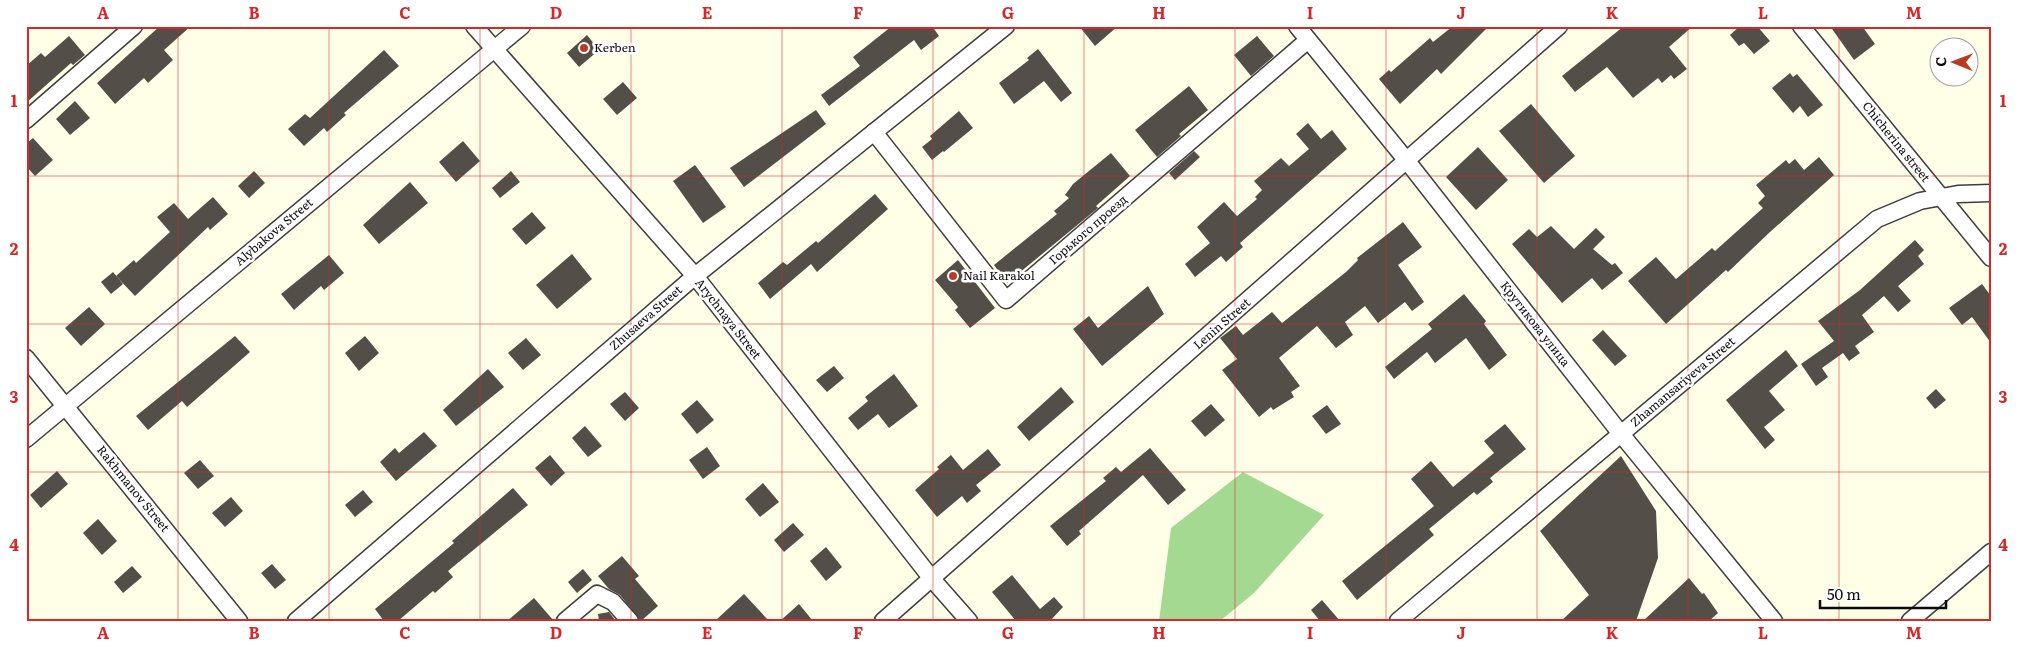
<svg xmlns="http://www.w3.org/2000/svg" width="2017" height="647" viewBox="0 0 2017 647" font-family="Literata,serif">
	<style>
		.forest { fill: #a4d992 }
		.building { fill: #534e47 }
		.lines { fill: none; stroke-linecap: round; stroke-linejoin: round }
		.minor-casing { stroke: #3e3e3e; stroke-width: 19 }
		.minor { stroke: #fff; stroke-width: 16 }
		.grid { fill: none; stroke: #d62828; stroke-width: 1; stroke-opacity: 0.55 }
		.poi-dot { fill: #b93b24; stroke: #fff; stroke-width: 2 }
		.labels { text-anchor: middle; stroke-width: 5; stroke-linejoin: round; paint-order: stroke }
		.poi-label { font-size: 12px; fill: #0b0b0b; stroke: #fff; text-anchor: start }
		.street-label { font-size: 12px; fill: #0b0b0b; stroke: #fff }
		.neatline { fill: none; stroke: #d62828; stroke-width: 2 }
		.grid-label { font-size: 16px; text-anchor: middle; font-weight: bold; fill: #d62828 }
	</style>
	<rect width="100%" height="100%" fill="#ffffe8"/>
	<polygon class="forest" points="1243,472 1324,515 1254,593 1220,621 1159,621 1171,528"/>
	<g class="building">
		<polygon points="160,26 191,26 164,50 173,60 148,83 144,78 115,104 97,83"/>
		<polygon points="892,26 932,26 939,36 921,50 914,40 829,106 821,95 860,66 853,57"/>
		<polygon points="1079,26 1118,26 1095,46"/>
		<polygon points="1453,26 1489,26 1441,74 1437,69 1400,104 1379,79 1389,70 1391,72 1430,38 1433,42"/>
		<polygon points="1624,26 1693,26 1669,47 1687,69 1674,79 1671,75 1662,83 1658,78 1633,98 1607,67 1575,92 1562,76"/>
		<polygon points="1740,26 1757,26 1770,41 1754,54 1744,43 1739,46 1730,35"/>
		<polygon points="1830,26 1862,26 1875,44 1854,60"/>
		<polygon points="587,35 599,50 579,67 567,53"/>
		<polygon points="69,36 85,55 73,65 71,63 26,103 26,66 41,53 45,57"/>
		<polygon points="1257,36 1274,56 1251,76 1234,55"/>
		<polygon points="1038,49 1072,93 1061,102 1044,81 1014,104 999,83 1029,60 1027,58"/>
		<polygon points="384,50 399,66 344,113 346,115 327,132 324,128 304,146 288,129 305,114 310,118"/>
		<polygon points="1790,73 1793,77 1797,74 1823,105 1808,117 1800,106 1793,113 1772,88"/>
		<polygon points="623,82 637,98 617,115 603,99"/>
		<polygon points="1189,86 1208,110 1179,134 1181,136 1157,157 1135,130"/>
		<polygon points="75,101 90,118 70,135 56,119"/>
		<polygon points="1531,104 1575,156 1544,183 1499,131"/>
		<polygon points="816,110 826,124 744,187 730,168"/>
		<polygon points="959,111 973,128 944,152 943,151 932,160 922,147 932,139 930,136"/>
		<polygon points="1308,123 1321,139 1332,130 1347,149 1240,243 1243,247 1226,262 1221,256 1195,277 1185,264 1210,243 1197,227 1224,202 1237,216 1257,199 1255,197 1262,190 1254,181 1281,158 1289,166 1309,149 1296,134"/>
		<polygon points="33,138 53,160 35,176 26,166 26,144"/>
		<polygon points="463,141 480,161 456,182 439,162"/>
		<polygon points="1478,147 1508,180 1476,210 1446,177"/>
		<polygon points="1194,151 1200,157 1175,180 1169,173"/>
		<polygon points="1111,153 1130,176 1096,206 1098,208 1007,283 994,265 1057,214 1054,211 1069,198 1065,195 1073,184"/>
		<polygon points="1819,157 1834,175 1770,232 1728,272 1726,270 1666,324 1628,281 1656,257 1676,279 1712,248 1715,251 1763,208 1758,203 1765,196 1756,185 1786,160 1789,164 1795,159 1804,170"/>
		<polygon points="695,165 726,207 703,223 673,181"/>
		<polygon points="254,171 265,183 249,198 238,186"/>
		<polygon points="511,171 520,182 500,198 492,188"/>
		<polygon points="410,182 428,203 379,244 363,225"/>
		<polygon points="875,194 888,209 817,272 811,264 770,299 758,283 783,262 787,265 816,241 818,243"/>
		<polygon points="213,197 228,214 210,230 208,227 135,296 116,276 134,260 136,263 170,232 157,217 174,203 188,219"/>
		<polygon points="532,212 546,228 526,245 512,229"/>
		<polygon points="1403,222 1422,247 1398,265 1424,302 1412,311 1405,302 1378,323 1365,306 1345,322 1353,335 1336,348 1317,326 1279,358 1300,386 1291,392 1294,397 1273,410 1271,407 1259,417 1222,370 1237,359 1220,338 1236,326 1243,335 1272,312 1282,323 1346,272 1358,260 1357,258"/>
		<polygon points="1551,226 1574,249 1596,228 1605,237 1593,249 1612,265 1615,263 1623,273 1602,290 1592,278 1562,303 1512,244 1529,229 1537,237"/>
		<polygon points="1915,240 1924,250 1918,256 1924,264 1898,286 1911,301 1898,312 1884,296 1862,315 1874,332 1855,346 1860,353 1849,361 1843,353 1822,368 1828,377 1816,386 1801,364 1834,341 1818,321 1860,290"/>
		<polygon points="572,254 592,279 557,309 536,285"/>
		<polygon points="329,255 344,273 324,290 321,286 294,310 281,294"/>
		<polygon points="958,260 995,308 970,328 955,310 958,307 935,280"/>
		<polygon points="113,272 123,284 111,294 101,282"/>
		<polygon points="1982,284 1991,296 1991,343 1972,317 1962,325 1949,308"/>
		<polygon points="1148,286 1164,314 1102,366 1073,329 1089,316 1098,328"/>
		<polygon points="1464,294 1486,321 1484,324 1507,355 1489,370 1466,338 1435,363 1427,352 1394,379 1385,367 1432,329 1428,324"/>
		<polygon points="89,307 105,324 81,346 65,328"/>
		<polygon points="1603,330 1627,356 1615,366 1592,340"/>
		<polygon points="235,336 250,352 187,407 182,401 148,430 136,416"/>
		<polygon points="365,336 379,353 359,371 345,353"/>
		<polygon points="526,338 541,355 523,370 508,353"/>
		<polygon points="1786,350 1798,366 1769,391 1785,410 1764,427 1775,440 1765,449 1726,400"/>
		<polygon points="834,366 844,378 827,392 816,380"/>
		<polygon points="488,369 504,387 456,426 443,410"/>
		<polygon points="894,374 918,406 889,428 878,414 858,430 848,418 868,401 865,397"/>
		<polygon points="1061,387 1074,402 1029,441 1017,427"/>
		<polygon points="1936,389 1946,400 1935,409 1926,398"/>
		<polygon points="625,392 639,408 625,421 610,404"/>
		<polygon points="697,400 714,420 697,434 681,414"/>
		<polygon points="1211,404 1225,420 1205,437 1191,421"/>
		<polygon points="1327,405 1341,424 1326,434 1312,416"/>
		<polygon points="1505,424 1526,449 1490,478 1493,482 1477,495 1474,492 1429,529 1434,535 1357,600 1342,581 1434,506 1411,479 1431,461 1453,487 1494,453 1484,441"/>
		<polygon points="585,426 602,446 588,457 572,438"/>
		<polygon points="424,432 437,446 396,481 380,462 395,448 399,453"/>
		<polygon points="707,447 720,466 703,479 689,460"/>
		<polygon points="1150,448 1186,490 1168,505 1143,475 1079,531 1081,534 1067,546 1050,526 1106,481 1103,478 1116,467 1121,472"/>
		<polygon points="988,449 1001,465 976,485 981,491 967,503 962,496 937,517 915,490 939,469 937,467 951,455 963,470"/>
		<polygon points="550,455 565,473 551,486 535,468"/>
		<polygon points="1621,456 1656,511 1658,558 1636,621 1561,621 1589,595 1540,531"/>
		<polygon points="200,460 214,476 198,489 184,473"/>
		<polygon points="57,471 68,484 41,508 30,495"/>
		<polygon points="763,483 779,502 760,517 745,499"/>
		<polygon points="513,488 528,505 448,571 453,577 435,593 433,591 398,621 384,621 375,609 454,543 452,541"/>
		<polygon points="363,490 373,502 355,517 345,505"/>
		<polygon points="231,497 243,511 225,527 212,513"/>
		<polygon points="98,519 117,541 102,555 83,533"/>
		<polygon points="793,523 804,535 784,552 774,540"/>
		<polygon points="826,547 842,567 826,581 810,561"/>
		<polygon points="622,556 639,576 635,579 658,606 641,621 620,595 609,589 598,576"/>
		<polygon points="272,564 286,580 275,589 261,573"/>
		<polygon points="132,566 142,577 123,593 114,582"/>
		<polygon points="583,569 592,580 577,593 568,582"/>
		<polygon points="1012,575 1040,609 1054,597 1063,607 1050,621 1016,621 992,592"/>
		<polygon points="1689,578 1702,594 1704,593 1718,613 1709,621 1643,621"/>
		<polygon points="744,594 769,621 715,621"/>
		<polygon points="534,598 554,621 507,621"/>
		<polygon points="1322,600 1340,621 1320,621 1311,610"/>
		<polygon points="799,604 813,621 780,621"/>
		<polygon points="609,612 616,621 599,621 598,614"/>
	</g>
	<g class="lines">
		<defs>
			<g id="minor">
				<polyline points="474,26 695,276 932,579 969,621"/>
				<polyline points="1297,26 1407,161 1621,434 1774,621"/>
				<polyline points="1801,26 1991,258"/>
				<polyline points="26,120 134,26"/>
				<polyline points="874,132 1006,300 1308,40"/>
				<polyline points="26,358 239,621"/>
				<polyline points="26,439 522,26"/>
				<polyline points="296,621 695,276 1006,26"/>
				<polyline points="565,621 597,594 613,602 630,621"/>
				<polyline points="883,621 1559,26"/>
				<polyline points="1398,621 1877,219 1920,201 1958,194 1991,193"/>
				<polyline points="1910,621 1991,552"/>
			</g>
		</defs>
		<use href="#minor" class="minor-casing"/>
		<use href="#minor" class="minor"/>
	</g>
	<path class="grid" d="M178,26V621M329,26V621M480,26V621M631,26V621M782,26V621M933,26V621M1084,26V621M1235,26V621M1386,26V621M1537,26V621M1688,26V621M1839,26V621M26,176H1991M26,324H1991M26,472H1991"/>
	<g class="poi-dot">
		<circle cx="584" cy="48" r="5"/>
		<circle cx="953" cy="276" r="5"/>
	</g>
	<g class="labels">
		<g class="poi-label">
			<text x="594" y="52">Kerben</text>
			<text x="963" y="280">Nail Karakol</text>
		</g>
		<g class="street-label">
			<text transform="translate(1896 142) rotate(51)" y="4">Chicherina street</text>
			<text transform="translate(1088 230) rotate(-41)" y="4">Горького проезд</text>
			<text transform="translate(274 232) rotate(-40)" y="4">Alybakova Street</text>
			<text transform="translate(646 318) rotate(-41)" y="4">Zhusaeva Street</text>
			<text transform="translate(728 319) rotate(52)" y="4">Arychnaya Street</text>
			<text transform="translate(1222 324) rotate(-41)" y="4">Lenin Street</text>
			<text transform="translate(1535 324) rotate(52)" y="4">Крутикова улица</text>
			<text transform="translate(1683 382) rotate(-40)" y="4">Zhamansariyeva Street</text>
			<text transform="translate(133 489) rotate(51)" y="4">Rakhmanov Street</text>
		</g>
	</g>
	<rect width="2017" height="647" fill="none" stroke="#ffffff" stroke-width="55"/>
	<g transform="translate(1954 62) rotate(271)"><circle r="24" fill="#ffffff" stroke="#9d9d9d"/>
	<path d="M0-4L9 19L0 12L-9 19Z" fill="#b93b24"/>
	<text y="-8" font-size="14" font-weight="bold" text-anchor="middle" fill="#0b0b0b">С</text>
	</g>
	<path d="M1820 600v8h126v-8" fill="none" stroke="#0b0b0b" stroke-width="2.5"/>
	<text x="1827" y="600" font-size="15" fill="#0b0b0b" stroke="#ffffff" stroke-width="4" paint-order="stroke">50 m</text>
	<rect x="28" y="28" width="1962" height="592" class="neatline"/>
	<g class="grid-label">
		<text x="103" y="19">A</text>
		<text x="254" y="19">B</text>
		<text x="405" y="19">C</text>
		<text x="556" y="19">D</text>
		<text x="707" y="19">E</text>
		<text x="858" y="19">F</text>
		<text x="1008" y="19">G</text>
		<text x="1159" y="19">H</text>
		<text x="1310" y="19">I</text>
		<text x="1461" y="19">J</text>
		<text x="1612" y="19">K</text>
		<text x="1763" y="19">L</text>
		<text x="1914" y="19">M</text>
		<text x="14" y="107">1</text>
		<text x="2003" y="107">1</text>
		<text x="14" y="255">2</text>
		<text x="2003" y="255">2</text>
		<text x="14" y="403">3</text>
		<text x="2003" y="403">3</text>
		<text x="14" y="551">4</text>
		<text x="2003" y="551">4</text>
		<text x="103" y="639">A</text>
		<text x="254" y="639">B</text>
		<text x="405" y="639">C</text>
		<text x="556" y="639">D</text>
		<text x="707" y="639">E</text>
		<text x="858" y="639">F</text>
		<text x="1008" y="639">G</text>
		<text x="1159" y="639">H</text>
		<text x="1310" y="639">I</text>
		<text x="1461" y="639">J</text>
		<text x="1612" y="639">K</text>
		<text x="1763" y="639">L</text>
		<text x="1914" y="639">M</text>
	</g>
</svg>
